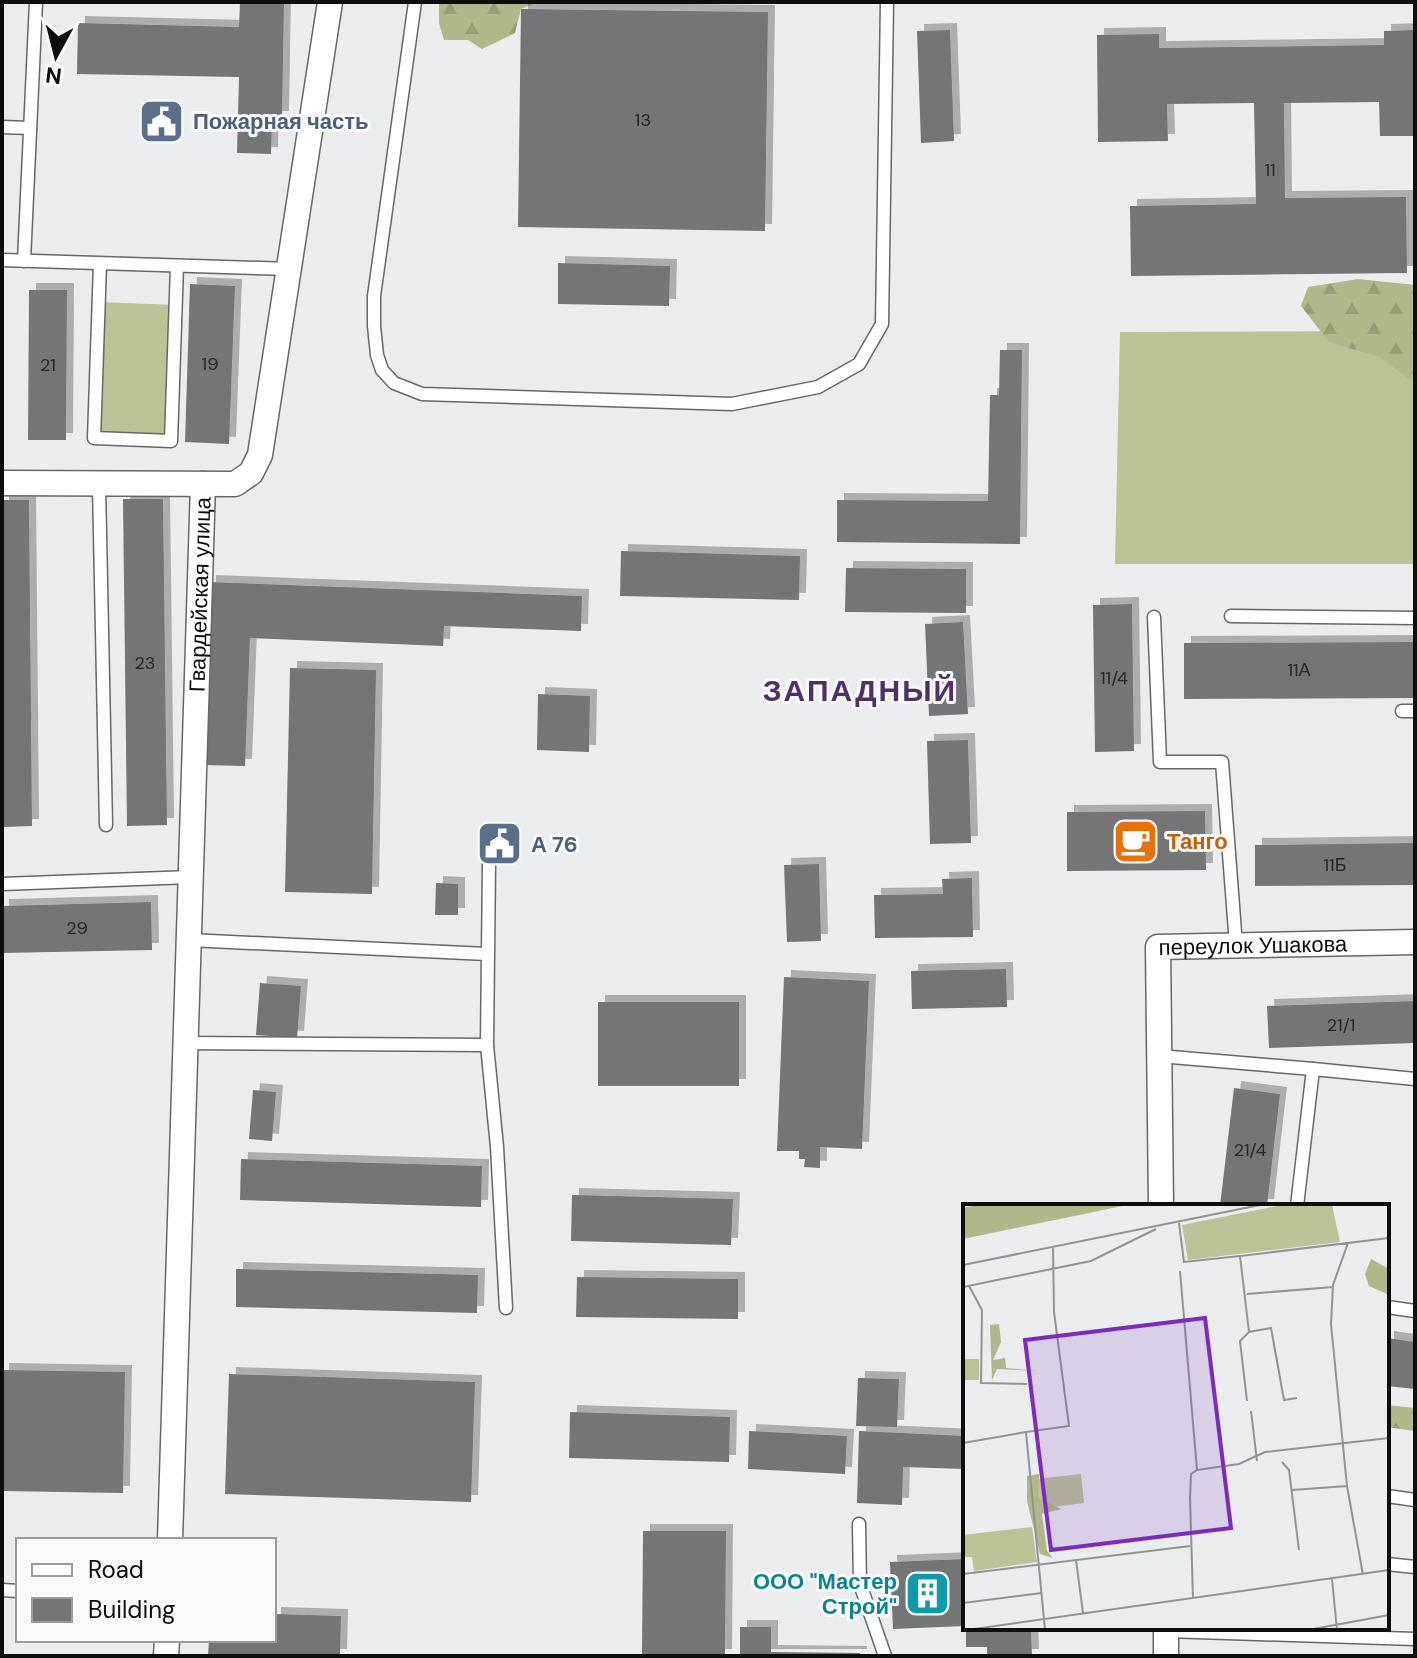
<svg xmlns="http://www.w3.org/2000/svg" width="1417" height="1658" viewBox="0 0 1417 1658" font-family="'DM Sans',sans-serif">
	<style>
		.grass { fill: #bbc296 }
		.forest { fill: url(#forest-firs) }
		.building { fill: #737576; filter: url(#shadow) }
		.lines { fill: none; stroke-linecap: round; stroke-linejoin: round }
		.lane-casing { stroke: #666769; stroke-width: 15 }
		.street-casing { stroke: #666769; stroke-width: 27 }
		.lane { stroke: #fff; stroke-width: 12 }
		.street { stroke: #fff; stroke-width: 24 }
		.labels { text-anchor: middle; stroke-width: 6; stroke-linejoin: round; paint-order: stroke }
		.number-label { font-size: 18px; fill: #262828 }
		.service-label { font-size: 22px; font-weight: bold; fill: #4e5e75; stroke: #f7f9fb; text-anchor: start }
		.street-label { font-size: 22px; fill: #0d0e0e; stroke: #f7f9fb }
		.food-label { font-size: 22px; font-weight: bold; fill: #c56008; stroke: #f7f9fb; text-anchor: start }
		.culture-label { font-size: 22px; font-weight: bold; fill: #0d838f; stroke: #f7f9fb; text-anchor: end }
		.district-label { font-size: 30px; font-weight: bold; letter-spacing: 2px; fill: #4f3069; stroke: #f7f9fb }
		.inset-road { fill: none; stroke: #929394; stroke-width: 2 }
		.view { fill: #7b2cbf; fill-opacity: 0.15; stroke: #7b2cbf; stroke-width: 4 }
		.inset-edge { fill: none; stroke: #0d0e0e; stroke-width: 4 }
	</style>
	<defs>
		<pattern id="forest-firs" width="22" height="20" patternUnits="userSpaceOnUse" patternTransform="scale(2)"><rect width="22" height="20" fill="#b0b789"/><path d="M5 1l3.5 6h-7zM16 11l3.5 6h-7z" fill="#969c75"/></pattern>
		<filter id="shadow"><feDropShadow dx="7" dy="-7" stdDeviation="0" flood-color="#0004"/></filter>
	</defs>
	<rect width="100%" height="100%" fill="#eaecee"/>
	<g class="grass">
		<polygon points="99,302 176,305 171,441 94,438"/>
		<polygon points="1415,331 1415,564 1115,564 1120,332"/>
	</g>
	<g class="forest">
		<polygon points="439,2 538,2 521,9 515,33 482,49 468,40 444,40 439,23"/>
		<polygon points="1358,279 1415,285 1415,383 1379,357 1329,342 1301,306 1308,287"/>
		<polygon points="1387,1405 1415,1408 1415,1431 1387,1427"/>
	</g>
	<g class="building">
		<polygon points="240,2 284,2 282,118 272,118 271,154 237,153 239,77 77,74 78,23 239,27"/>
		<polygon points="521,9 768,12 765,231 518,227"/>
		<polygon points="950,30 954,141 921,143 917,31"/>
		<polygon points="1415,30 1415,136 1380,136 1379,102 1284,103 1285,198 1406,197 1407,273 1131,276 1130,206 1256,204 1254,103 1167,104 1168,141 1098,142 1097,35 1159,34 1159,48 1384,45 1384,31"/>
		<polygon points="558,263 670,266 669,306 558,304"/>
		<polygon points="190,284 235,286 229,444 185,442"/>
		<polygon points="29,290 67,290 66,440 28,440"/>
		<polygon points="1000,350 1022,350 1020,544 837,542 837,500 988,501 990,395 999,395"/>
		<polygon points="123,499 163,499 167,825 127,826"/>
		<polygon points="2,500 29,500 32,826 2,827"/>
		<polygon points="621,551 800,556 799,600 620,596"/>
		<polygon points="846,568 966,569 966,613 845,612"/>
		<polygon points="209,582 582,596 581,631 444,626 443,646 250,638 245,766 202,765"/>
		<polygon points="1132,604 1134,751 1095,752 1093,605"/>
		<polygon points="963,622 968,714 929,716 925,624"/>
		<polygon points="1415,642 1415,698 1184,699 1184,643"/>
		<polygon points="290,668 376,670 372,894 285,892"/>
		<polygon points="538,694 590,696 589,752 537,750"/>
		<polygon points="968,740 971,843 930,844 927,741"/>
		<polygon points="1205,811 1206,870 1067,871 1067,812"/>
		<polygon points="1415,843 1415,885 1255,886 1255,845"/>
		<polygon points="819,864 821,941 787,942 784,865"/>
		<polygon points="972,878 973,937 875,938 874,895 943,894 942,879"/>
		<polygon points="436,883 458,884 458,915 435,915"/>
		<polygon points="151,902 152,950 2,953 2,906"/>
		<polygon points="1006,969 1007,1007 912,1009 911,971"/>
		<polygon points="784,977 869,981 862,1149 820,1147 820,1168 804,1167 805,1159 799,1159 799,1151 777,1151"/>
		<polygon points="260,983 301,986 297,1038 256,1035"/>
		<polygon points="1415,1001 1415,1043 1269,1048 1267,1006"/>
		<rect x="598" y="1002" width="141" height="84"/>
		<polygon points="1234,1088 1280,1094 1267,1206 1220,1206"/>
		<polygon points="253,1090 276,1092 272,1141 249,1139"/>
		<polygon points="241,1159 482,1166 481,1207 240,1200"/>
		<polygon points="572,1195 733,1199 731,1245 571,1241"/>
		<polygon points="236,1269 478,1275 477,1313 236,1307"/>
		<polygon points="577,1277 738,1279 738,1319 576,1317"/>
		<polygon points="1387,1338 1415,1342 1415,1389 1387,1386"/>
		<polygon points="2,1370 125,1372 123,1493 2,1491"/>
		<polygon points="229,1374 475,1382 471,1502 225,1494"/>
		<polygon points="858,1378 899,1379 897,1427 856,1426"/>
		<polygon points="570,1412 730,1417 729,1462 569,1458"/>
		<polygon points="749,1431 847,1436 845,1474 748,1469"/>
		<polygon points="859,1431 965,1436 965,1469 903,1467 902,1505 857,1503"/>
		<polygon points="643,1531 726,1531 725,1656 642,1656"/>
		<polygon points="965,1559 965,1626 893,1629 890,1562"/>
		<polygon points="274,1614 341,1616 340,1656 208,1656 209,1640 274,1640"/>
		<polygon points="740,1627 771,1627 771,1652 860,1653 860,1656 740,1656"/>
		<polygon points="966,1628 1031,1628 1032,1656 987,1656 987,1647 966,1647"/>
	</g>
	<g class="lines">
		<defs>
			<g id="lane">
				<polyline points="415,2 374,296 374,326 377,355 382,370 394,383 422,394 732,404 818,387 859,364 882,324 887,2"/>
				<polyline points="2,127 30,128"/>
				<polyline points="2,260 290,269"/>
				<polyline points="24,261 36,2"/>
				<polyline points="100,264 94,438 171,441 177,266"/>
				<polyline points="99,485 106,825"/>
				<polyline points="1231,616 1415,618"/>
				<polyline points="1154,617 1160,762 1222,762 1236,945"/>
				<polyline points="1402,711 1415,711"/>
				<polyline points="489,863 487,1045 497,1147 506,1308"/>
				<polyline points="2,884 191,877"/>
				<polyline points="189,940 487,954"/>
				<polyline points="184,1043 487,1045"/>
				<polyline points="1159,1056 1313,1069"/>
				<polyline points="1297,1206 1313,1069 1415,1079"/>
				<polyline points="1387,1307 1415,1311"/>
				<polyline points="1387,1496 1415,1500"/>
				<polyline points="859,1524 860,1584 885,1656"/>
				<polyline points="1387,1564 1415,1567"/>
				<polyline points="2,1590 18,1591"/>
				<polyline points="1166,1631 1415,1639"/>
			</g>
			<g id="street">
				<polyline points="2,483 235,484 251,473 260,455 330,2"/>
				<path id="s1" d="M1161,1206L1158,947L1415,942"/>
				<path id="s2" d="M170,1540L203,484"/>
				<polyline points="1166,1628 1166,1656"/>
				<polyline points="166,1656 167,1640"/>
			</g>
		</defs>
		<use href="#lane" class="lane-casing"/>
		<use href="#street" class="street-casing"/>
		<use href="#lane" class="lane"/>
		<use href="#street" class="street"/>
	</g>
	<defs>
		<symbol id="civic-square" viewBox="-11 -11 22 22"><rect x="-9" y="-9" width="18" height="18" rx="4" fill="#5c6f8a" stroke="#f7f9fb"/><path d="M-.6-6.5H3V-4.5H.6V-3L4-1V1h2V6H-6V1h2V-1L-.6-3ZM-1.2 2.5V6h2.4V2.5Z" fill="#fff"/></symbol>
		<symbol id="cafe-square" viewBox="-11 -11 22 22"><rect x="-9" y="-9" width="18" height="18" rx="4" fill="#e8710a" stroke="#f7f9fb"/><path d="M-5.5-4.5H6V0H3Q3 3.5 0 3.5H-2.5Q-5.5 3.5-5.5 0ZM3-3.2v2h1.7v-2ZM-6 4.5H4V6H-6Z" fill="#fff"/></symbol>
		<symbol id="building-square" viewBox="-11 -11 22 22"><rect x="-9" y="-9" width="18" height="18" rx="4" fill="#0f9aa8" stroke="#f7f9fb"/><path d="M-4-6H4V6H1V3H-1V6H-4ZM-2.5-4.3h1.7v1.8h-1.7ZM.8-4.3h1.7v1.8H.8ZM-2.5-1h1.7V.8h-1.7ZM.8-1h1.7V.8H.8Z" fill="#fff"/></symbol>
	</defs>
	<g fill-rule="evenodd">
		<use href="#civic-square" x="136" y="96" width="51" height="51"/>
		<use href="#cafe-square" x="1110" y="816" width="51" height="51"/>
		<use href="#civic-square" x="474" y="818" width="51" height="51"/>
		<use href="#building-square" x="902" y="1568" width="51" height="51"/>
	</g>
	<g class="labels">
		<g class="number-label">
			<text x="643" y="126">13</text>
			<text x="1270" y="176">11</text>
			<text x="210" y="370">19</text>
			<text x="48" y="371">21</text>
			<text x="145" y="669">23</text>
			<text x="1299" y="676">11А</text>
			<text x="1114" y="684">11/4</text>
			<text x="1335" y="871">11Б</text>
			<text x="77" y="934">29</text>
			<text x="1341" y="1031">21/1</text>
			<text x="1250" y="1156">21/4</text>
		</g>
		<g class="service-label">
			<text x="193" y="129">Пожарная часть</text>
			<text x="531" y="852">А 76</text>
		</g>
		<g class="street-label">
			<text dy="8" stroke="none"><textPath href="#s2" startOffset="946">Гвардейская улица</textPath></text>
			<text dy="8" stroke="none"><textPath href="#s1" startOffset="354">переулок Ушакова</textPath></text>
		</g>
		<g class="food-label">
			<text x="1167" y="849">Танго</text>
		</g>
		<g class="culture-label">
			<text x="897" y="1589">ООО "Мастер<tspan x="897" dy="25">Строй"</tspan></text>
		</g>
		<g class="district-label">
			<text x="860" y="701">ЗАПАДНЫЙ</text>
		</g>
	</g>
	<g transform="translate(963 1204)">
		<rect width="426" height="426" fill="#eaecee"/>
		<path d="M0,155H16V176H0ZM118,270L121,299L76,305L73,275Z" fill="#bbc296"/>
		<path d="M18,0H169L0,35V4ZM408,55L426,65V104L424,90L406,82L402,70ZM36,120L38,138L30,156L42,154L43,164L76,167L34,165L29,176L27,121ZM76,270L75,294L98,305L79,310L84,347L90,354L77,350L64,297V272Z" fill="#b0b789"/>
		<path d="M324,0H369L377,38L225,56L219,21Z" fill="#bbc296"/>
		<path d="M69,323L74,358L11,367L9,353H0V331Z" fill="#bbc296"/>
		<path class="inset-road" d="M216,19L221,58L277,52M385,39L370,81L368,120L384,282L400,371M0,61L302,0M217,67L234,266L228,270L227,294L230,394M6,82L19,106L18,179L64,180M0,83L128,57L193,25M284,90L370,83M286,128L277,52L426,34M284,197L277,137L286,128L308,124L321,196L334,194M288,207L294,257M0,239L63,228M319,258L326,266L336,346M234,266L276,260L302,248L426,234M329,286L384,282M113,356L120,409M0,370L227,342M369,375L374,426M0,399L79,389M4,426L426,366M82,426L63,228L106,222L91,108L90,44M345,426L426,411"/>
		<path class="view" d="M242,114L268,324L88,346L62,136Z"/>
		<rect width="426" height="426" class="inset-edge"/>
	</g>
	<rect width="1417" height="1658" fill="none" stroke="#0d0e0e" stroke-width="8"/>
	<rect x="16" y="1538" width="260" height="104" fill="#f7f9fb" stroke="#999b9c" stroke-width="2"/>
	<rect x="32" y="1564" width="40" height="12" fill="#ffffff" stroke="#999b9c" stroke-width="2"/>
	<text x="88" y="1578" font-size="24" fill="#0d0e0e">Road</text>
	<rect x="32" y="1598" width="40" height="24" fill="#737576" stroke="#999b9c" stroke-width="2"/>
	<text x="88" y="1618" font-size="24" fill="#0d0e0e">Building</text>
	<g transform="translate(56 56) rotate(187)" stroke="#f7f9fb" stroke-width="6" paint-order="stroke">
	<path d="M0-6L14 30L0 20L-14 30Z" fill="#0d0e0e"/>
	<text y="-12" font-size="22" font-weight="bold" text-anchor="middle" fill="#0d0e0e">N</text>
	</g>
</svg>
